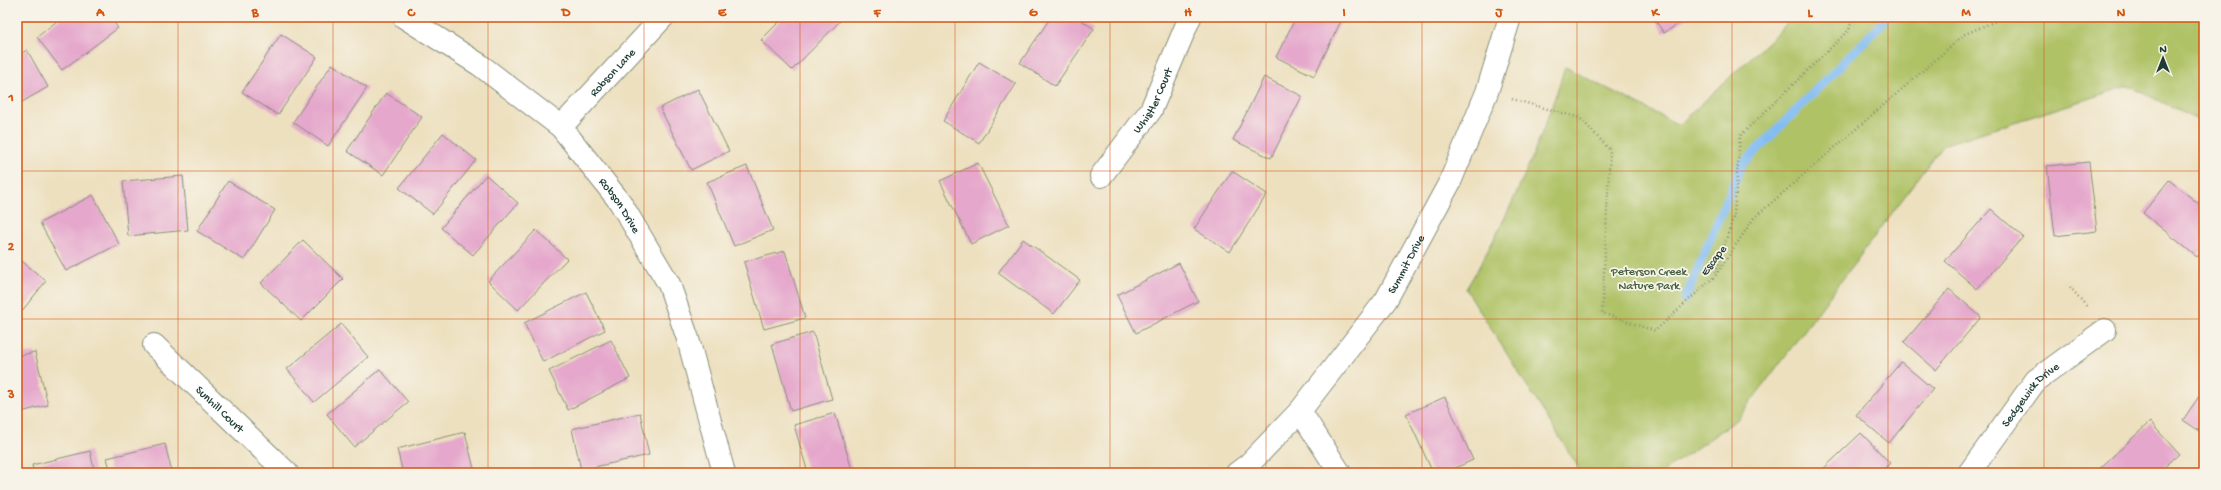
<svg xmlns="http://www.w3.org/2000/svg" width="2221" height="490" viewBox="0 0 2221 490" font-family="'Gochi Hand',sans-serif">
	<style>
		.green { fill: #afc266; stroke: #67804d }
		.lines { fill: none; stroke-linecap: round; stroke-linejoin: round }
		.stream { stroke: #81bcf3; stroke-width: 9 }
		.building { fill: #e5a7cc }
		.minor-casing { stroke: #868e7a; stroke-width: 24 }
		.secondary-casing { stroke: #868e7a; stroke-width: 24 }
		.path { stroke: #868e7a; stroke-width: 2.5; stroke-dasharray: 1 3; stroke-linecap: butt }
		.minor { stroke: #fff; stroke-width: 22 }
		.secondary { stroke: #fff; stroke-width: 22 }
		.grid { fill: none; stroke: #d45610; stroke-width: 1; stroke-opacity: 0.55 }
		.labels { text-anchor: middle; stroke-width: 3.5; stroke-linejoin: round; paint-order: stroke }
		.street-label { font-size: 12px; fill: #1f3d34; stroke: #f7f3e8 }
		.park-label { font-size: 12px; fill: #435e40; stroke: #f7f3e8 }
		.neatline { fill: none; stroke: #d45610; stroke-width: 1.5 }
		.grid-label { font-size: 13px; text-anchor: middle; font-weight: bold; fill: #d45610 }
	</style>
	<rect width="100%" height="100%" fill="#f7f3e8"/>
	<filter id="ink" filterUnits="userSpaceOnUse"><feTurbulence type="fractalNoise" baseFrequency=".025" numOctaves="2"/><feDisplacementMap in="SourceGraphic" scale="8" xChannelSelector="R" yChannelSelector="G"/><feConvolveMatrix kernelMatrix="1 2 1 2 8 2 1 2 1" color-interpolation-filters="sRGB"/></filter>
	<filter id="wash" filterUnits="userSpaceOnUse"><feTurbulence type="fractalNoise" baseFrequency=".012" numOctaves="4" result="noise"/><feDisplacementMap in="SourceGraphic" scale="16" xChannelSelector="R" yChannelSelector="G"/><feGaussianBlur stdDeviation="0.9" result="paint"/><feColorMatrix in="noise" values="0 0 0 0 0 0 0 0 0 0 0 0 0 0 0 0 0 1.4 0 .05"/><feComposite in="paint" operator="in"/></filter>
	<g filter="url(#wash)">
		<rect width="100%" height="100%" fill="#ede0bf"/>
		<path class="green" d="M1794,17H2204V122L2128,86L1943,145L1738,419L1661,473H1582L1466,289C1508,219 1540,145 1565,67L1679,125Z"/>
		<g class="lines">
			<polyline class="stream" points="1685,299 1741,166 1888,17"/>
		</g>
		<g id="blocks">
			<g class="building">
				<polygon points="62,17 110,17 118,28 62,70 37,37"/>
				<polygon points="784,17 838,17 841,20 792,70 761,40"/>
				<polygon points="1051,17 1077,17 1094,29 1055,86 1020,63"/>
				<polygon points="1296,17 1343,17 1314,76 1276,57"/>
				<polygon points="1653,17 1689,17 1664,33"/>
				<polygon points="281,34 317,57 278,115 242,92"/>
				<polygon points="27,50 48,87 17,105 17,56"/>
				<polygon points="979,62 1016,84 979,143 943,121"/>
				<polygon points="332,64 367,88 328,146 293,122"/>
				<polygon points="1264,77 1302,96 1271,158 1233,140"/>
				<polygon points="698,89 729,151 691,170 660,108"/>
				<polygon points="386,93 422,117 383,175 347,151"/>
				<polygon points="443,133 476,160 433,214 399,188"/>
				<polygon points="2089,162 2097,231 2055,236 2047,166"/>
				<polygon points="978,163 1009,225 971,244 940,181"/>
				<polygon points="747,166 773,230 734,246 707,182"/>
				<polygon points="1232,171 1267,194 1230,252 1194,229"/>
				<polygon points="486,175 518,203 473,255 441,228"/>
				<polygon points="183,176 188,230 128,236 123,181"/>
				<polygon points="2169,180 2204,208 2204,248 2197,257 2143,213"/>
				<polygon points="228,181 275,210 244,260 197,231"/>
				<polygon points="93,195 119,244 66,271 40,223"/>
				<polygon points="1991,209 2023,237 1977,289 1945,261"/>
				<polygon points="536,230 567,259 518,310 488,281"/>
				<polygon points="1023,239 1080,280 1054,314 998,273"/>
				<polygon points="303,240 343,279 301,321 261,283"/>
				<polygon points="785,251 805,318 764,329 744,262"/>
				<polygon points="17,257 46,281 17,317"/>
				<polygon points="1179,263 1198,301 1136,333 1117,295"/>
				<polygon points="1949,289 1981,317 1936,370 1904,342"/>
				<polygon points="586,292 605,330 543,362 524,323"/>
				<polygon points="341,324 368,357 314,402 287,369"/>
				<polygon points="813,332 832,399 791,411 772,344"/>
				<polygon points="611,340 630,378 568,410 549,371"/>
				<polygon points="35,352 48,405 17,413 17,356"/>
				<polygon points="1901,362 1933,389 1889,443 1856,415"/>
				<polygon points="380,369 408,402 354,447 327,414"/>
				<polygon points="2204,389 2204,434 2183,420"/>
				<polygon points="1445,397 1473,460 1444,473 1433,473 1406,414"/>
				<polygon points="640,413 649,455 581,470 572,429"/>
				<polygon points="835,413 853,473 808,473 794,425"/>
				<polygon points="2150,422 2179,454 2158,473 2102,473 2099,469"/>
				<polygon points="465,432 475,473 403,473 397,449"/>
				<polygon points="1861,433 1890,463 1880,473 1819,473"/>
				<polygon points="165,444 172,473 111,473 107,458"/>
				<polygon points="90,451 95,473 34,473 32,465"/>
			</g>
		</g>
	</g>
	<g filter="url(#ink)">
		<use href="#blocks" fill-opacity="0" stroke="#868e7a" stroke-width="1"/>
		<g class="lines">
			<defs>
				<g id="minor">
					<path id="s1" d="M404,17L480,65L561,127L620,202L669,284L688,339L724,473"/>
					<path id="s2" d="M561,127L663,17"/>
					<path id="s3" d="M1101,176L1151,110L1190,17"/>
					<path id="s4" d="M154,345L287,473"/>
					<polyline points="1300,411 1340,473"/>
					<path id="s5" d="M1969,473L2036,380L2105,330"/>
				</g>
				<g id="secondary">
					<path id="s6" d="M1237,473L1249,464L1300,411L1386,300L1450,182L1487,92L1510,17"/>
				</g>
			</defs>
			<use href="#minor" class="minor-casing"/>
			<use href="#secondary" class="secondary-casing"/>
			<g class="path">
				<polyline points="1512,99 1580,118 1610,150 1602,313 1655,331 1715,276 1754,218 1965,34 2005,17"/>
				<polyline points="1716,272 1734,215 1740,136 1849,30 1853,17"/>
				<polyline points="2070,287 2088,308"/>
			</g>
			<use href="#minor" class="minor"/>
			<use href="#secondary" class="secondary"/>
		</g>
	</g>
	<path class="grid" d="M178,17V473M333,17V473M488,17V473M644,17V473M800,17V473M955,17V473M1110,17V473M1266,17V473M1422,17V473M1577,17V473M1732,17V473M1888,17V473M2044,17V473M17,171H2204M17,319H2204"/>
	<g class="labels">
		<g class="street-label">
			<text dy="4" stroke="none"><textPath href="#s2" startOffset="75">Robson Lane</textPath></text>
			<text dy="4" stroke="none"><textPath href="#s3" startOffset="92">Whistler Court</textPath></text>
			<text dy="4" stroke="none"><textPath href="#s1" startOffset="290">Robson Drive</textPath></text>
			<text transform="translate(1713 260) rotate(-53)" y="4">Escape</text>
			<text dy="4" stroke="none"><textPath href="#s6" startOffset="270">Summit Drive</textPath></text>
			<text dy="4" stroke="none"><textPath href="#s5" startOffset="100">Sedgewick Drive</textPath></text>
			<text dy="4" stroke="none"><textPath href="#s4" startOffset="92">Sunhill Court</textPath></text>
		</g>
		<g class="park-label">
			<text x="1649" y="275">Peterson Creek<tspan x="1649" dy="14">Nature Park</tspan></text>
		</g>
	</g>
	<rect width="2221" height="490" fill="none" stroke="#f7f3e8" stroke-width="44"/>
	<g transform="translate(2163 58)" stroke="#f7f3e8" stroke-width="3" paint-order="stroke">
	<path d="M0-3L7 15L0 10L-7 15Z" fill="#1f3d34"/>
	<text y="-6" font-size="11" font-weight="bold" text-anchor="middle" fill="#1f3d34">N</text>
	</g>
	<rect x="22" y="22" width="2177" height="446" class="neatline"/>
	<g class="grid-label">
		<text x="100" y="16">A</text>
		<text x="255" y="16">B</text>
		<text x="411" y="16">C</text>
		<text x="566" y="16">D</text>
		<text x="722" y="16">E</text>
		<text x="877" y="16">F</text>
		<text x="1033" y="16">G</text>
		<text x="1188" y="16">H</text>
		<text x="1344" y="16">I</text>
		<text x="1499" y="16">J</text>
		<text x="1655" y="16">K</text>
		<text x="1810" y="16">L</text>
		<text x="1966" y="16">M</text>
		<text x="2121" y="16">N</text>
		<text x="11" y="101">1</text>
		<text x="11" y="250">2</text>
		<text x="11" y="398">3</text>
	</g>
</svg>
